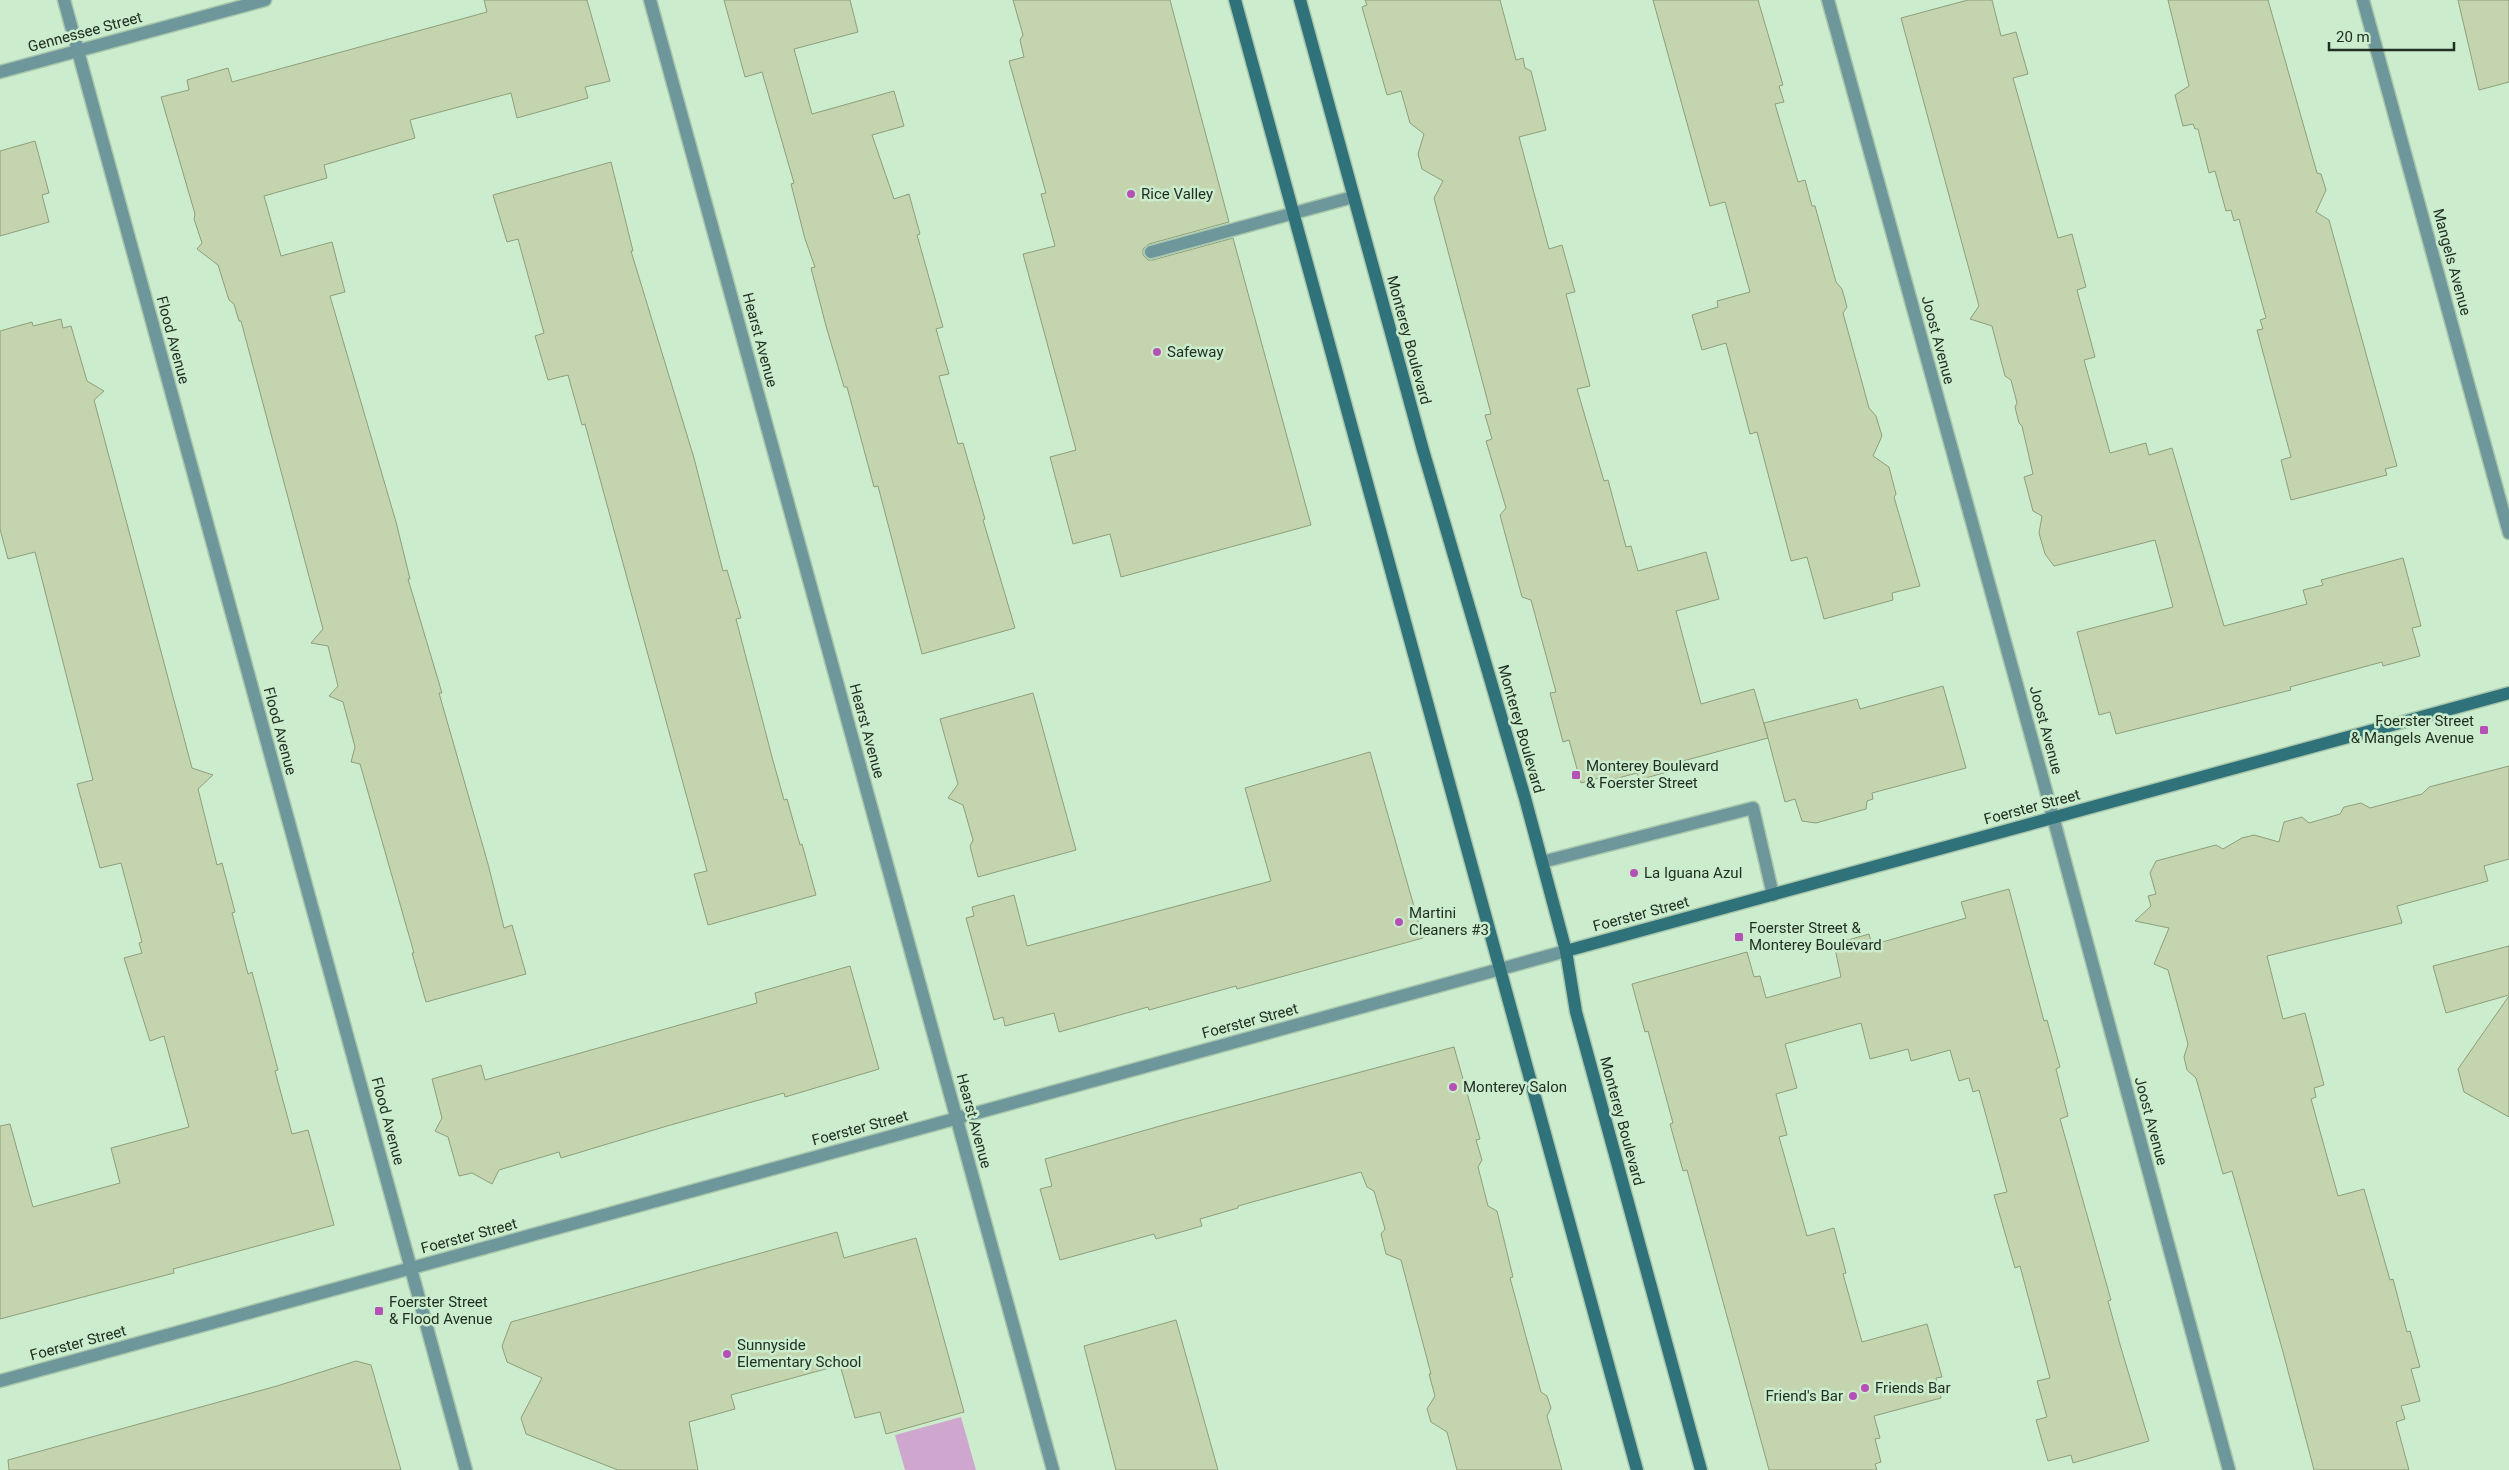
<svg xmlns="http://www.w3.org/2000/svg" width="2509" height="1470" viewBox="0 0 2509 1470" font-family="Roboto,sans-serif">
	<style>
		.green { fill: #cfa7ce }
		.building { fill: #c3d4ae; stroke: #8e9e7a }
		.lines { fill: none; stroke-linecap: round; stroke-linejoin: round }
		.lane-casing { stroke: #a9c7ac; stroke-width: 15 }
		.street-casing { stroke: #a9c7ac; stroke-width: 15 }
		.secondary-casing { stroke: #a9c7ac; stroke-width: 15 }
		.lane { stroke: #6e979c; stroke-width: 12 }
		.street { stroke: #6e979c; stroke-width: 12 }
		.secondary { stroke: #30727a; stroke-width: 12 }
		.poi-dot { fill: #b550b5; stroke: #cbedce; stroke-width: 2 }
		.labels { text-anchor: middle; stroke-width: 5; stroke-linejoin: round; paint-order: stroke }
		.street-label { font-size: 15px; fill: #222f23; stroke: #cbedce }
		.poi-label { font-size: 15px; fill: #222f23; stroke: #cbedce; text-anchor: start }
	</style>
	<rect width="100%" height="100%" fill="#cbedce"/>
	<polygon class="green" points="961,1417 976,1470 905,1470 895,1435"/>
	<g class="building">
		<polygon points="484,0 587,0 610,81 585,87 588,98 517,118 511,93 410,120 415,138 324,165 327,178 264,196 281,256 332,242 345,292 330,296 396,522 410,579 408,579 442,693 439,693 488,864 504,928 512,925 526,974 426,1002 412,953 414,953 360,764 351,762 355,747 343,702 329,696 338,686 328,646 311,643 323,629 241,321 239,321 234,304 229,300 218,265 197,249 202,243 194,219 195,214 161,97 189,90 187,80 228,68 232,82 487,12"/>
		<polygon points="724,0 850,0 858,32 794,49 812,114 894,91 904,126 872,135 894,199 909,194 920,234 917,235 943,327 936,329 949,374 939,376 958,444 963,443 985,519 983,520 1015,628 922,654 878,486 874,487 847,387 844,387 826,326 811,268 815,267 805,239 791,184 794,183 762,72 745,77"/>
		<polygon points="1013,0 1170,0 1229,222 1149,244 1143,249 1143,255 1148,260 1153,260 1233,238 1311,525 1121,577 1110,534 1073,544 1050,457 1076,450 1023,254 1055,246 1041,194 1046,193 1009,61 1024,57 1020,40 1023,35"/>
		<polygon points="1365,0 1500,0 1516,60 1523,58 1525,68 1531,71 1546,130 1519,137 1549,249 1562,245 1575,292 1566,294 1590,386 1577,389 1604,481 1608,480 1626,547 1631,546 1638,571 1706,552 1719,599 1676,611 1701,704 1754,689 1768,738 1672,764 1674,770 1639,780 1637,773 1607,781 1606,776 1581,783 1569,740 1563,742 1550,693 1556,692 1531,600 1522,597 1500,515 1506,508 1486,441 1492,439 1485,415 1491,414 1434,198 1443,181 1422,169 1418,154 1424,134 1410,123 1401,91 1387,95 1362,7 1367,5"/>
		<polygon points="1653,0 1758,0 1783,85 1779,86 1784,102 1775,104 1798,182 1805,180 1812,206 1815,206 1836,282 1842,289 1847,307 1843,313 1857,364 1869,408 1876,416 1882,436 1873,456 1889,467 1896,494 1894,497 1920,586 1892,593 1893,600 1824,619 1807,557 1791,561 1757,432 1750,434 1726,343 1702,350 1692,315 1718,307 1717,301 1750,292 1725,202 1710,206"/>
		<polygon points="1968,0 1992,0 2001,36 2016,32 2028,74 2013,78 2058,238 2072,234 2086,287 2077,290 2095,357 2084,360 2110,453 2146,443 2149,455 2172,448 2224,626 2307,604 2303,590 2323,585 2321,580 2403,558 2421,626 2412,628 2420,656 2383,666 2382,662 2290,687 2291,690 2116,734 2110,712 2099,715 2077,632 2173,607 2155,540 2054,566 2045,554 2039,533 2042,516 2033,511 2024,477 2033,474 2022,426 2019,423 2015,407 2017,403 2011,380 2005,376 1992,326 1970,319 1979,306 1901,18"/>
		<polygon points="2168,0 2268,0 2317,173 2321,174 2326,190 2316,212 2329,220 2397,466 2385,469 2387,475 2291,500 2281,460 2291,457 2257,330 2263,329 2260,320 2266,318 2239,219 2234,221 2231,210 2226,211 2215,171 2209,173 2198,129 2195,129 2193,124 2183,126 2175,95 2189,86"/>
		<polygon points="2458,0 2509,0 2509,82 2479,90"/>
		<polygon points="35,141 49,193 42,195 49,222 0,236 0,151"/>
		<polygon points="611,162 633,251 631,251 694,458 723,571 727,570 741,618 736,619 772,757 784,800 787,799 800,845 802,844 816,895 708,925 694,874 707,871 585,424 582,425 568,375 548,380 535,336 544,333 518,239 507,242 493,195"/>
		<polygon points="61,319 63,328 71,326 87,381 104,391 94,400 192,768 213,775 198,789 217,865 222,863 235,912 232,913 248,974 252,972 278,1070 275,1071 292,1134 308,1130 334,1225 173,1269 174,1273 0,1319 0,1126 10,1124 33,1207 120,1183 111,1148 189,1127 164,1036 150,1041 124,958 142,953 139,943 142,942 121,863 100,868 77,784 93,780 35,552 8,559 0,529 0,331 32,322 33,326"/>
		<polygon points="1943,686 1966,768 1872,793 1873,799 1867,801 1866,809 1816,823 1802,821 1795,799 1785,802 1764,723 1857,699 1860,709"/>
		<polygon points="1033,693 1076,850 978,877 970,846 973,840 963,805 948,798 958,784 940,719"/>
		<polygon points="1370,752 1423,938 1237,989 1236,986 1149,1010 1148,1007 1059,1032 1054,1013 1005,1026 1003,1017 994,1020 966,918 974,916 972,907 1014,895 1027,946 1271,881 1245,788"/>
		<polygon points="2509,766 2509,859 2484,866 2488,881 2397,906 2402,923 2267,956 2283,1019 2305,1013 2324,1085 2314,1088 2316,1097 2311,1099 2338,1196 2364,1189 2390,1280 2393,1279 2407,1332 2410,1331 2420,1367 2411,1369 2420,1401 2401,1406 2405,1419 2396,1422 2409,1470 2314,1470 2283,1352 2232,1171 2223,1174 2196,1078 2187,1070 2184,1057 2188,1044 2168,970 2154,964 2169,928 2135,921 2151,906 2148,896 2156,894 2150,873 2156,861 2216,845 2223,849 2242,838 2254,835 2279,842 2284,822 2302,817 2309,823 2340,814 2344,807 2361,803 2370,808 2422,794 2429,787"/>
		<polygon points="2009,889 2044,1021 2047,1020 2060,1067 2056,1069 2068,1116 2060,1119 2111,1300 2108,1301 2121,1348 2149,1441 2073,1463 2071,1455 2048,1461 2036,1420 2047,1417 2037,1381 2050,1378 2020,1266 2015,1268 1994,1195 2007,1192 1979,1090 1973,1092 1969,1078 1959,1081 1950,1050 1911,1061 1908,1049 1870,1059 1861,1023 1785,1044 1797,1088 1776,1094 1787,1135 1779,1137 1807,1236 1834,1228 1846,1273 1843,1274 1862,1342 1927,1324 1942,1377 1936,1378 1941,1398 1874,1416 1880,1438 1875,1439 1881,1462 1875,1464 1877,1470 1769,1470 1687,1170 1683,1171 1670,1124 1673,1123 1648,1031 1645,1032 1632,984 1747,952 1754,977 1760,976 1766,998 1841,977 1834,944 1869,934 1872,945 1966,918 1961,902"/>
		<polygon points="2509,946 2509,995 2446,1013 2433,966"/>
		<polygon points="850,966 879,1069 785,1097 784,1093 667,1126 561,1158 559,1152 499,1170 492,1184 472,1173 459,1176 448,1137 435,1131 442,1118 432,1079 481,1065 485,1080 757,1003 755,993"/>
		<polygon points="2509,996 2509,1117 2464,1092 2458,1069"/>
		<polygon points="1454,1047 1480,1139 1476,1140 1482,1160 1478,1167 1488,1206 1497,1211 1513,1277 1510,1278 1541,1392 1547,1396 1551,1408 1547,1416 1562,1470 1457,1470 1447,1432 1431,1422 1427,1409 1435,1396 1429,1374 1431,1374 1401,1260 1386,1254 1381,1234 1385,1229 1374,1191 1367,1187 1361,1172 1238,1206 1238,1208 1200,1219 1202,1226 1156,1239 1154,1234 1060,1260 1040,1189 1052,1186 1045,1159 1174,1122"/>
		<polygon points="837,1232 844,1258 916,1238 964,1412 886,1434 880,1412 855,1418 840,1365 731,1395 735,1409 689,1422 698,1470 618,1470 526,1434 521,1418 542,1378 507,1362 502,1346 511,1322"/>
		<polygon points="1176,1320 1218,1470 1116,1470 1084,1346"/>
		<polygon points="356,1361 371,1365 401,1470 9,1470 8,1460 277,1386"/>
	</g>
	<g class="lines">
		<defs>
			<g id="lane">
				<polyline points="1151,252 1353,197"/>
				<polyline points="1542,862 1753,808 1773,895"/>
			</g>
			<g id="street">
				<polyline points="64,0 466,1470"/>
				<polyline points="650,0 1053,1470"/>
				<polyline points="1828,0 2042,776 2229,1470"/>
				<polyline points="2363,0 2509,533"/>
				<polyline points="0,72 265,0"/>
				<polyline points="0,1381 1566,951"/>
			</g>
			<g id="secondary">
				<polyline points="1235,0 1637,1470"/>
				<polyline points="1300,0 1423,450 1525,798 1566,951 1576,1012 1701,1470"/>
				<polyline points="1566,951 2509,693"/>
			</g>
		</defs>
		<use href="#lane" class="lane-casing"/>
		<use href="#street" class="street-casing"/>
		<use href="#secondary" class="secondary-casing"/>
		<use href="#lane" class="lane"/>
		<use href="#street" class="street"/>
		<use href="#secondary" class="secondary"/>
	</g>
	<g class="poi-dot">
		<circle cx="1131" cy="194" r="5"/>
		<circle cx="1157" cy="352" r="5"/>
		<rect x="2479" y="725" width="10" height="10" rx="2.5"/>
		<rect x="1571" y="770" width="10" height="10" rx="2.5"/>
		<circle cx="1634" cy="873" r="5"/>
		<circle cx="1399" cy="922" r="5"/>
		<rect x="1734" y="932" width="10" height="10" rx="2.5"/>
		<circle cx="1453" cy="1087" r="5"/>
		<rect x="374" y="1306" width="10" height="10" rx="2.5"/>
		<circle cx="727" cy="1354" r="5"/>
		<circle cx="1865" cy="1388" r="5"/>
		<circle cx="1853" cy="1396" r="5"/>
	</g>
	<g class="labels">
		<g class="street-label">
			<text transform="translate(85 32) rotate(-15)" y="5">Gennessee Street</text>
			<text transform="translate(2452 262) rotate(75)" y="5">Mangels Avenue</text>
			<text transform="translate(173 340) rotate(75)" y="5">Flood Avenue</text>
			<text transform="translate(760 340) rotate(75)" y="5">Hearst Avenue</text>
			<text transform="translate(1409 340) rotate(75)" y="5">Monterey Boulevard</text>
			<text transform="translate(1938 340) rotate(75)" y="5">Joost Avenue</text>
			<text transform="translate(1521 729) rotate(74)" y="5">Monterey Boulevard</text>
			<text transform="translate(2046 730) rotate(75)" y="5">Joost Avenue</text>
			<text transform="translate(280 731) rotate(75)" y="5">Flood Avenue</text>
			<text transform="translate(867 731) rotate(75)" y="5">Hearst Avenue</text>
			<text transform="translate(2032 807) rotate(-15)" y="5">Foerster Street</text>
			<text transform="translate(1641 914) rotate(-15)" y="5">Foerster Street</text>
			<text transform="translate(1250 1021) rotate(-15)" y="5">Foerster Street</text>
			<text transform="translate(388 1121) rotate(75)" y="5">Flood Avenue</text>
			<text transform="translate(974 1121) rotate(75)" y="5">Hearst Avenue</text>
			<text transform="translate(1622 1121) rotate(75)" y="5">Monterey Boulevard</text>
			<text transform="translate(2151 1121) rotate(75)" y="5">Joost Avenue</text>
			<text transform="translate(860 1128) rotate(-15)" y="5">Foerster Street</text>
			<text transform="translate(469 1236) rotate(-15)" y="5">Foerster Street</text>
			<text transform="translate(78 1343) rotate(-15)" y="5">Foerster Street</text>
		</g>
		<g class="poi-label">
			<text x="1141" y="199">Rice Valley</text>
			<text x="1167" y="357">Safeway</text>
			<text x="2474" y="726" text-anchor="end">Foerster Street<tspan x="2474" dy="17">&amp; Mangels Avenue</tspan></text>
			<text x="1586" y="771">Monterey Boulevard<tspan x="1586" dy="17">&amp; Foerster Street</tspan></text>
			<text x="1644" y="878">La Iguana Azul</text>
			<text x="1409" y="918">Martini<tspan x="1409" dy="17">Cleaners #3</tspan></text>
			<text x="1749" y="933">Foerster Street &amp;<tspan x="1749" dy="17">Monterey Boulevard</tspan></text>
			<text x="1463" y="1092">Monterey Salon</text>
			<text x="389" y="1307">Foerster Street<tspan x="389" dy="17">&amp; Flood Avenue</tspan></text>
			<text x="737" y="1350">Sunnyside<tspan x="737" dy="17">Elementary School</tspan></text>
			<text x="1875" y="1393">Friends Bar</text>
			<text x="1843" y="1401" text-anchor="end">Friend's Bar</text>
		</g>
	</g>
	<path d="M2329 42v8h125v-8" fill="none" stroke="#222f23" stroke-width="2.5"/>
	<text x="2336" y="42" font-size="15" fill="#222f23" stroke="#cbedce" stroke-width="4" paint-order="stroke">20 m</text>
</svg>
